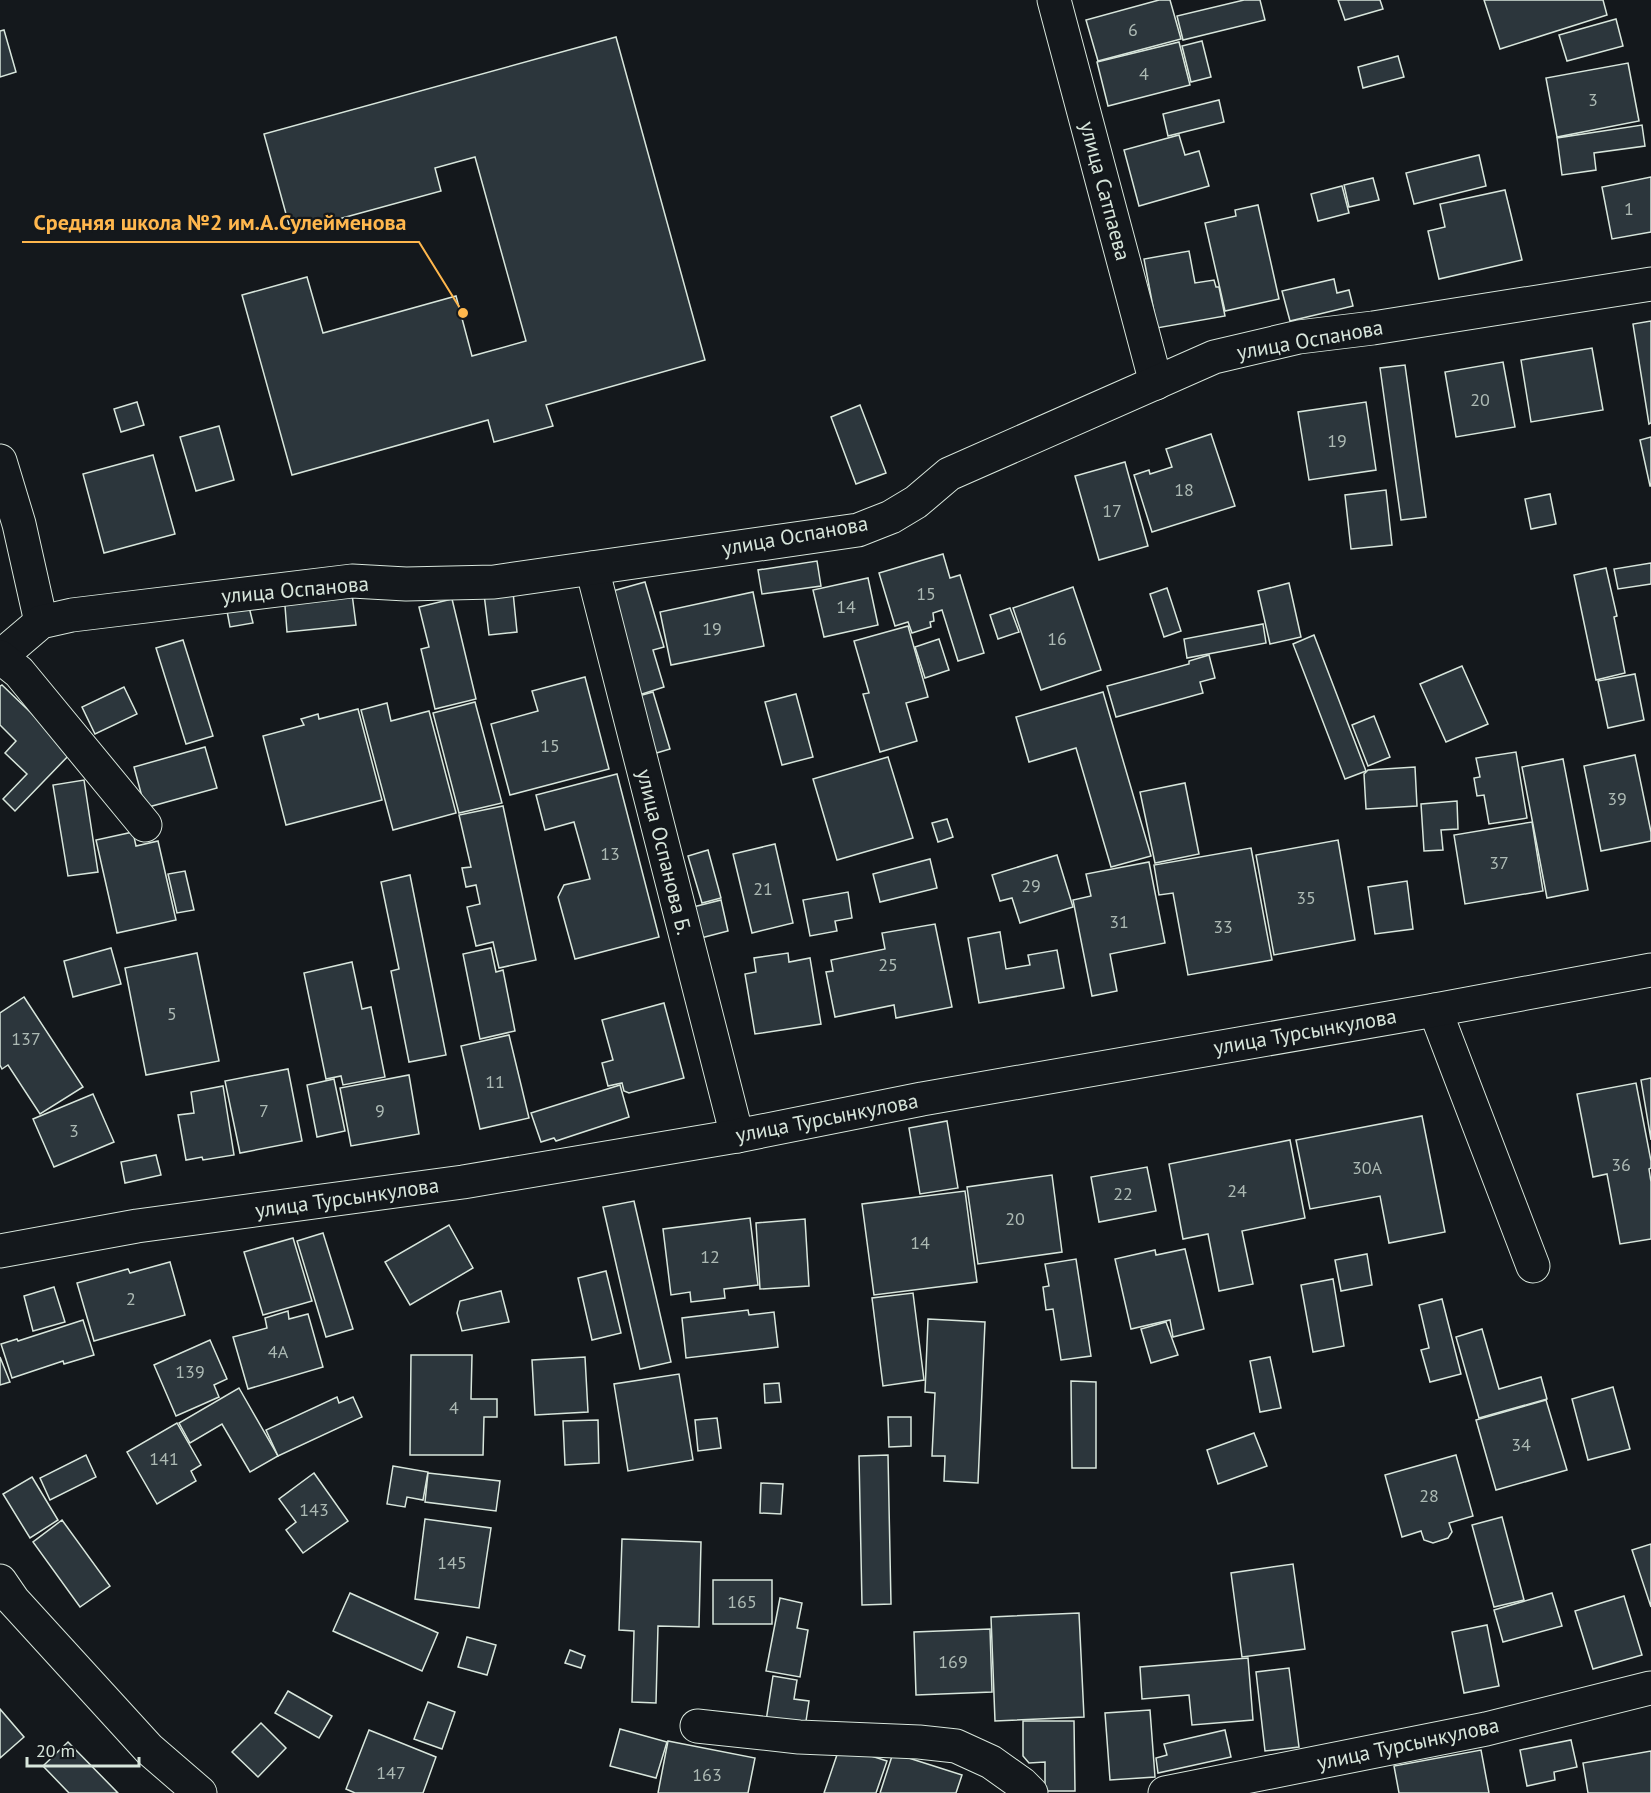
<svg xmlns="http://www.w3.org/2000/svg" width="1651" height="1793" viewBox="0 0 1651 1793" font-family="'PT Sans',sans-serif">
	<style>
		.building { fill: #2c363c; stroke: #d8e6dc; stroke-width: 1.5 }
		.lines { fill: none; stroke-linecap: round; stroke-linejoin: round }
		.minor-casing { stroke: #d8e6dc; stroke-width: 35 }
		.major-casing { stroke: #d8e6dc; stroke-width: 35 }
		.minor { stroke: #14181c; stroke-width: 33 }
		.major { stroke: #14181c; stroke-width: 33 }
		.labels { text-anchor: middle; stroke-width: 4.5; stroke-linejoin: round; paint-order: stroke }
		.number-label { font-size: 18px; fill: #adbab4 }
		.street-label { font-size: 21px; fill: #d8e6dc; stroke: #14181c }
		.leader { fill: none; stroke: #ffb74d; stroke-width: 2 }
		.callout-dot { fill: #ffb74d; stroke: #14181c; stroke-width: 2 }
		.callout-label { font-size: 22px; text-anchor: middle; font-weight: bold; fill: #ffb74d; stroke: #14181c; stroke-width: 4.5; stroke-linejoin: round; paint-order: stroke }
	</style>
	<rect width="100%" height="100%" fill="#14181c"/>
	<g class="building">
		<polygon points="1159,0 1170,0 1181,39 1098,61 1086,20"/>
		<polygon points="1244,0 1260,0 1265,20 1183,40 1177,16"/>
		<polygon points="1338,0 1380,0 1383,9 1345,20"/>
		<polygon points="1484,0 1603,0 1607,15 1500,49"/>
		<polygon points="1616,19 1623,46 1567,61 1559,35"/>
		<polygon points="4,30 16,72 0,77 0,31"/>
		<polygon points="616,37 705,360 546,405 553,426 494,442 488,420 292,475 242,295 307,277 323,333 456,296 472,356 526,341 475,157 435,168 441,191 291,232 264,134"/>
		<polygon points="1202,41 1211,77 1191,82 1182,46"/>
		<polygon points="1179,42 1190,85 1108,106 1097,62"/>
		<polygon points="1398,56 1404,77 1363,88 1358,67"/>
		<polygon points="1628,63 1639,121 1557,137 1546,78"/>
		<polygon points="1219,100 1224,122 1168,136 1163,114"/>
		<polygon points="1642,125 1645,146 1594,153 1596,170 1562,175 1557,138"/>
		<polygon points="1179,135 1185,155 1199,151 1209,186 1139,206 1124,150"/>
		<polygon points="1479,155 1486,186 1414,204 1406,173"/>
		<polygon points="1651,177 1651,232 1612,239 1602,187"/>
		<polygon points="1373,178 1379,200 1349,207 1344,185"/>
		<polygon points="1342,186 1349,213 1318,221 1311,194"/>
		<polygon points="1505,190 1522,260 1439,279 1428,231 1445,227 1440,204"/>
		<polygon points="1258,205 1279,299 1225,311 1205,223 1236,216 1235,210"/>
		<polygon points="1189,251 1195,283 1214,280 1216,287 1219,287 1225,316 1157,328 1144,259"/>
		<polygon points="1334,279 1337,293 1349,290 1353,306 1290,321 1282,291"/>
		<polygon points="1651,321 1651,423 1649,424 1633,324"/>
		<polygon points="1592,348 1603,410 1531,422 1521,360"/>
		<polygon points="1503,362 1515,427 1456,437 1445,372"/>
		<polygon points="1405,365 1426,517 1401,520 1380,368"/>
		<polygon points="137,402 144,425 121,432 114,409"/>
		<polygon points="1366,402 1376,470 1309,480 1298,412"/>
		<polygon points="860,405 886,473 856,484 831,417"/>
		<polygon points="219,426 234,480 196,491 180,437"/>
		<polygon points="1211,434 1235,506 1152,532 1134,475 1149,470 1150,474 1172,467 1166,449"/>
		<polygon points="1651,437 1651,486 1650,486 1640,440"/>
		<polygon points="153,455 175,534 104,553 83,474"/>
		<polygon points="1125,462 1148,546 1099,560 1075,476"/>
		<polygon points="1386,490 1392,545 1351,549 1345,495"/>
		<polygon points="1550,494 1556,524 1531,529 1525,499"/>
		<polygon points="943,554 950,578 960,575 984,653 958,661 942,610 933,613 934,621 930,622 931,627 912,633 908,622 895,626 879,573"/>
		<polygon points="817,561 821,586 762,594 758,570"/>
		<polygon points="1651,563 1651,584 1618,589 1614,569"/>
		<polygon points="1606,568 1617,616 1614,617 1625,673 1596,680 1574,575"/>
		<polygon points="868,578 878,625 824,637 813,590"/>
		<polygon points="645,582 664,647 653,650 664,687 639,695 609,592"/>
		<polygon points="1289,583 1301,637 1270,644 1258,591"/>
		<polygon points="351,586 356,625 287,632 284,593"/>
		<polygon points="1073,587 1101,670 1041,690 1013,608"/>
		<polygon points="1167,588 1181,631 1164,637 1150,594"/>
		<polygon points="513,592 517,632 489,635 484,594"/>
		<polygon points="753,592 764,646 671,665 660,612"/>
		<polygon points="452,599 476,699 435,709 421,649 429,647 419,607"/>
		<polygon points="249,607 253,623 230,627 227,611"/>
		<polygon points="1010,608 1019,632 998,639 990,615"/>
		<polygon points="1263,624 1266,643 1187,658 1184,639"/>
		<polygon points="908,626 928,697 906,703 917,741 880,752 863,694 869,693 854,641"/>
		<polygon points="1314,635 1366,771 1345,779 1293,644"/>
		<polygon points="939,639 949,670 925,678 915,647"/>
		<polygon points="183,640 213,736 186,744 156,648"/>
		<polygon points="1209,655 1215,678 1200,682 1203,693 1116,717 1107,686 1189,664 1189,661"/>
		<polygon points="1462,666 1488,724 1446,742 1420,684"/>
		<polygon points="1635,674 1644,720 1608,728 1598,681"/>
		<polygon points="585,677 609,769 510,795 491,724 538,711 532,691"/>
		<polygon points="2,685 72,752 15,811 3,799 27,774 5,753 16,741 0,725 0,686"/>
		<polygon points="124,687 137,714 95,734 82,707"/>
		<polygon points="653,692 670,749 653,754 635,697"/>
		<polygon points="1103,692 1151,856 1111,867 1076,748 1029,762 1016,717"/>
		<polygon points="796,694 813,757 782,765 765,702"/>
		<polygon points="475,702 502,803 459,813 433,713"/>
		<polygon points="387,703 391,721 429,711 456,813 393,830 361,710"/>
		<polygon points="358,709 382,800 286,825 263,736 304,725 301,719 318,714 319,719"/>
		<polygon points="1374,716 1390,757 1368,766 1352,725"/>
		<polygon points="205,747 217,788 145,808 134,767"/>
		<polygon points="1516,752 1527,818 1489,824 1484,795 1477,796 1474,778 1480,777 1476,758"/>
		<polygon points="1635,755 1651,832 1651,841 1601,851 1584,766"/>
		<polygon points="888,757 913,838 837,860 813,779"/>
		<polygon points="1563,759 1588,890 1547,898 1522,767"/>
		<polygon points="1415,767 1417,806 1366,809 1364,774 1368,770"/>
		<polygon points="617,774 659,937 575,959 558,897 564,885 590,879 574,822 545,830 536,795"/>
		<polygon points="84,780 98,872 68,876 53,785"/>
		<polygon points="1185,783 1199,854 1155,863 1140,792"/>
		<polygon points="1457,801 1458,829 1441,830 1443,850 1424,851 1421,804"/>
		<polygon points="503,806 536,960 499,968 493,942 476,946 467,907 480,904 476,885 466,887 462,868 471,867 459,815"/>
		<polygon points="947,819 953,837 938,842 932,823"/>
		<polygon points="1532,822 1543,891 1465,904 1454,835"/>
		<polygon points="133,832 136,846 158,841 176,920 117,933 96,840"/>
		<polygon points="1338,840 1355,940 1274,955 1256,855"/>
		<polygon points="775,844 793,923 752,933 733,854"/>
		<polygon points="1251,848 1272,960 1188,975 1173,893 1159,895 1154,865"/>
		<polygon points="708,850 721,898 702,903 688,856"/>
		<polygon points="1057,855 1073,907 1020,923 1012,898 1000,901 992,875"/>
		<polygon points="930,859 937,888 880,902 873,874"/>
		<polygon points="1149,862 1165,943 1110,954 1117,991 1092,996 1073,900 1091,896 1086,874"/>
		<polygon points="185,871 194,910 177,913 168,874"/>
		<polygon points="410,875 446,1055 409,1062 391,971 399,969 381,882"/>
		<polygon points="1407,881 1413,929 1375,934 1368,887"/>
		<polygon points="848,892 852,918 835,921 837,931 810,936 803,900"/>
		<polygon points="721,900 728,931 697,939 689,908"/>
		<polygon points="935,924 952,1007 896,1018 894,1005 835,1017 826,972 833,971 831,960 885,949 882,933"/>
		<polygon points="1000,932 1006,969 1030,965 1028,955 1057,950 1064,988 979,1003 968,938"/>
		<polygon points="111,948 121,984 73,997 64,961"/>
		<polygon points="491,948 496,972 503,970 515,1031 480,1039 463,954"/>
		<polygon points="197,953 219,1061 146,1075 125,968"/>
		<polygon points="788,953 789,962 810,958 821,1024 755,1034 745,974 756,972 754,958"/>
		<polygon points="352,962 362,1009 371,1007 385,1077 343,1085 341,1076 326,1079 304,973"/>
		<polygon points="24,997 83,1087 40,1114 8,1065 2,1069 0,1065 0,1013"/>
		<polygon points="664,1003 684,1078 629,1093 624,1091 622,1083 608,1086 602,1063 613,1060 602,1020"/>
		<polygon points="509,1035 529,1118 480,1129 461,1046"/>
		<polygon points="288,1069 302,1141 240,1153 225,1081"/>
		<polygon points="409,1075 419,1134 351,1146 340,1088"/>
		<polygon points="1651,1078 1651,1140 1641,1080"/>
		<polygon points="334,1079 345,1131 317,1137 307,1085"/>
		<polygon points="1636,1083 1651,1161 1651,1168 1649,1169 1651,1182 1651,1239 1620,1244 1607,1174 1593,1177 1577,1094"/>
		<polygon points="620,1085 629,1117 556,1141 554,1138 541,1142 531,1113"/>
		<polygon points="223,1086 234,1155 203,1160 202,1157 186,1160 178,1115 194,1113 191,1092"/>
		<polygon points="93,1094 114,1142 54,1167 33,1119"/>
		<polygon points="1422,1116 1445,1232 1389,1243 1380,1196 1310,1209 1296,1140"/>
		<polygon points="947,1121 958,1188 920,1194 909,1128"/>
		<polygon points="1290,1140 1305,1218 1242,1231 1253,1284 1219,1291 1208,1234 1183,1239 1169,1164"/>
		<polygon points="156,1155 161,1175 125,1183 121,1162"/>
		<polygon points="1147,1167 1156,1211 1099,1222 1091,1177"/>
		<polygon points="1052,1175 1062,1252 978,1264 967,1187"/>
		<polygon points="965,1191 977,1282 874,1295 862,1204"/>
		<polygon points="634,1201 671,1362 640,1369 603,1207"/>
		<polygon points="750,1218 758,1285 724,1289 725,1298 691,1302 690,1292 671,1295 663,1229"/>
		<polygon points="805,1219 809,1286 760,1289 756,1223"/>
		<polygon points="449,1225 473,1268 410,1305 385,1262"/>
		<polygon points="323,1233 353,1329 326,1337 297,1241"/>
		<polygon points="293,1238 312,1301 263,1315 244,1252"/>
		<polygon points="1185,1249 1204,1329 1173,1337 1170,1320 1131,1329 1115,1259 1155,1250 1156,1255"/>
		<polygon points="1367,1254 1372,1285 1341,1291 1335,1260"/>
		<polygon points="1076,1259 1091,1356 1061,1360 1053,1309 1046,1310 1043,1287 1049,1286 1045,1264"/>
		<polygon points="170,1262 185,1315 94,1341 77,1283 128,1269 130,1273"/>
		<polygon points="606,1271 621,1333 592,1340 578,1278"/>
		<polygon points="1333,1279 1344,1346 1313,1352 1301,1285"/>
		<polygon points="54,1287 65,1322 33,1331 24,1296"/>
		<polygon points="501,1291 509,1322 462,1331 457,1313 460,1301"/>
		<polygon points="913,1293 924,1380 883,1386 872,1298"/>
		<polygon points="1442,1299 1461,1374 1430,1382 1421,1350 1429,1348 1419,1305"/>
		<polygon points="748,1310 749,1315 774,1312 778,1347 686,1358 682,1318"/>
		<polygon points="288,1311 289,1319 308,1314 323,1367 248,1389 233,1337 267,1328 265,1318"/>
		<polygon points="928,1319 985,1322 978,1483 944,1481 945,1456 932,1456 935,1393 925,1392"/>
		<polygon points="83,1320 94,1355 64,1364 63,1361 12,1378 1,1344 17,1339 18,1341"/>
		<polygon points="1166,1322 1178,1355 1151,1363 1141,1329"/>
		<polygon points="1482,1329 1499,1389 1541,1377 1547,1399 1479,1418 1456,1337"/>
		<polygon points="210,1340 227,1379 214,1385 219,1397 176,1416 154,1365"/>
		<polygon points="411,1355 472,1355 471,1399 497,1399 497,1417 484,1417 483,1455 410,1455"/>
		<polygon points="0,1357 10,1382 0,1385"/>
		<polygon points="585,1357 588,1412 535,1415 532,1360"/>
		<polygon points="1270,1357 1281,1408 1260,1412 1250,1361"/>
		<polygon points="679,1374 693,1460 628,1471 614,1384"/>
		<polygon points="1071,1381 1096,1382 1096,1468 1072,1468"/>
		<polygon points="779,1383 781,1402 765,1403 764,1384"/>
		<polygon points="1613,1387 1630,1449 1588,1460 1572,1399"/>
		<polygon points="239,1388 278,1456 250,1472 222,1424 190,1443 179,1423"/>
		<polygon points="337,1397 339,1403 353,1397 362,1417 278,1456 266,1430"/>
		<polygon points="1546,1400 1567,1470 1496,1490 1476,1420"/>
		<polygon points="888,1417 911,1417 911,1446 889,1447"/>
		<polygon points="717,1418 721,1448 698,1451 695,1420"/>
		<polygon points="598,1420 599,1463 565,1465 563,1421"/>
		<polygon points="177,1423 201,1465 191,1471 196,1481 157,1504 127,1452"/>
		<polygon points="1254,1433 1267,1466 1218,1484 1207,1450"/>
		<polygon points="86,1455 96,1477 50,1500 40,1478"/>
		<polygon points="888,1455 891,1604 862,1605 859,1456"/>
		<polygon points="1456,1455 1473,1516 1449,1523 1452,1532 1448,1538 1433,1543 1424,1540 1421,1531 1402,1537 1385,1475"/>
		<polygon points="393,1466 428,1472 423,1500 407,1497 405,1507 387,1504"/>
		<polygon points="314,1473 348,1521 303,1553 286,1530 296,1522 279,1499"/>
		<polygon points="428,1473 500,1481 496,1511 425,1502"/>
		<polygon points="32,1477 58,1520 30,1538 3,1494"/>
		<polygon points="761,1483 783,1484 781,1514 760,1513"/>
		<polygon points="1502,1517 1524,1600 1494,1607 1472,1525"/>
		<polygon points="425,1519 491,1528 479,1608 415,1599"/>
		<polygon points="62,1520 110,1586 80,1607 33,1542"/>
		<polygon points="622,1539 701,1542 699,1627 658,1626 656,1703 632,1702 634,1631 619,1630"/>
		<polygon points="1651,1544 1651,1607 1632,1550"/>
		<polygon points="1293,1564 1305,1649 1242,1657 1231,1573"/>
		<rect x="713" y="1580" width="59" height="44"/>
		<polygon points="350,1593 438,1633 422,1671 333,1631"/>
		<polygon points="1552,1593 1562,1626 1503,1642 1494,1610"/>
		<polygon points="1624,1596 1642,1655 1593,1669 1575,1611"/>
		<polygon points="780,1598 802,1603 797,1628 808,1630 800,1677 766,1671"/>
		<polygon points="1079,1613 1084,1717 995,1721 991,1617"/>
		<polygon points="1487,1625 1499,1686 1464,1693 1452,1632"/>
		<polygon points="990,1629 992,1692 916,1695 914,1632"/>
		<polygon points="467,1637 496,1645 487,1675 458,1667"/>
		<polygon points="570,1650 585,1656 581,1668 565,1663"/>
		<polygon points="1248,1658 1253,1720 1192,1725 1189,1695 1142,1699 1140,1667"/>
		<polygon points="1289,1668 1299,1747 1265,1751 1256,1672"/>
		<polygon points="773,1676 797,1680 794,1699 809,1701 805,1728 766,1721"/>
		<polygon points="288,1691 332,1716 319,1738 275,1713"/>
		<polygon points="428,1702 455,1712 442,1749 414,1739"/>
		<polygon points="0,1709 24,1737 0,1758"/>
		<polygon points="1150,1710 1155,1777 1110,1780 1105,1713"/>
		<polygon points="1023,1721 1074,1721 1075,1791 1045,1791 1045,1762 1029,1763 1023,1756"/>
		<polygon points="261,1723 286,1748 258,1777 232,1752"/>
		<polygon points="620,1729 667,1742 656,1778 610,1766"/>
		<polygon points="369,1730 436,1757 423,1793 355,1793 346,1789"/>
		<polygon points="1225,1730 1231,1757 1158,1773 1156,1758 1167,1755 1164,1744"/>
		<polygon points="1571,1740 1577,1767 1554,1772 1555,1780 1527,1786 1520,1750"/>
		<polygon points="668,1741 755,1758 748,1793 658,1793"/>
		<polygon points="68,1742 118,1793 69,1793 43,1766"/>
		<polygon points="840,1746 887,1761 876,1793 824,1793"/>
		<polygon points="1481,1750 1489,1793 1399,1793 1394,1766"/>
		<polygon points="1651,1751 1651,1793 1588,1793 1583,1763"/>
		<polygon points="893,1753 962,1775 956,1793 880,1793"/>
	</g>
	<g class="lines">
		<defs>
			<g id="minor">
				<polyline points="1054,0 1156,383"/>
				<polyline points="0,461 19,524 41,622"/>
				<polyline points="592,568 737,1136"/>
				<polyline points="0,657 41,622 72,615 352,581 406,584 494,582 858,530 891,517 916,502 949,474 1214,357 1299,337 1373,328 1651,284"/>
				<polyline points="0,657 19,672 145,825"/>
				<polyline points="1435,1010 1533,1266"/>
				<polyline points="0,1251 137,1226 463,1182 737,1136 922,1099 1435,1010 1651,970"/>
				<polyline points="697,1726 799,1737 919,1742 956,1746 991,1762 1022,1784 1031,1793"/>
				<polyline points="1165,1793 1486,1729 1650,1688"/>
			</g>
			<polyline id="major" points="0,1581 13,1600 149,1749 200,1793"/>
		</defs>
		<use href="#minor" class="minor-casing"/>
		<use href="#major" class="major-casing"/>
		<use href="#minor" class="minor"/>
		<use href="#major" class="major"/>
	</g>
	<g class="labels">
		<g class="number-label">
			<text x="1133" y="36">6</text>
			<text x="1144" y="80">4</text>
			<text x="1593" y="106">3</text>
			<text x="1629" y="215">1</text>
			<text x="1480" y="406">20</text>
			<text x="1337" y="447">19</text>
			<text x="1184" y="496">18</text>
			<text x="1112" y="517">17</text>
			<text x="926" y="600">15</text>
			<text x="846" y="613">14</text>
			<text x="712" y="635">19</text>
			<text x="1057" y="645">16</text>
			<text x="550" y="752">15</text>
			<text x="1617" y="805">39</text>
			<text x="610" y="860">13</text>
			<text x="1499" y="869">37</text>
			<text x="1031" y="892">29</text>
			<text x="763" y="895">21</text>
			<text x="1306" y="904">35</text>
			<text x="1119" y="928">31</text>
			<text x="1223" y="933">33</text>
			<text x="888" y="971">25</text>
			<text x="172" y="1020">5</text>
			<text x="26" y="1045">137</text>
			<text x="495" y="1088">11</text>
			<text x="264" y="1117">7</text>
			<text x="380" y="1117">9</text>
			<text x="74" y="1137">3</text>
			<text x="1621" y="1171">36</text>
			<text x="1367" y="1174">30А</text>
			<text x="1237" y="1197">24</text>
			<text x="1123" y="1200">22</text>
			<text x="1015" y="1225">20</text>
			<text x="920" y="1249">14</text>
			<text x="710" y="1263">12</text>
			<text x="131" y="1305">2</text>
			<text x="278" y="1358">4А</text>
			<text x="190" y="1378">139</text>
			<text x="454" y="1414">4</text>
			<text x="1521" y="1451">34</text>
			<text x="164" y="1465">141</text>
			<text x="1429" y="1502">28</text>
			<text x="314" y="1516">143</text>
			<text x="452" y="1569">145</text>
			<text x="742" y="1608">165</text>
			<text x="953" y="1668">169</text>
			<text x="391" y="1779">147</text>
			<text x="707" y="1781">163</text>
		</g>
		<g class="street-label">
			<text transform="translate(1105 191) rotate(75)" y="7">улица Сатпаева</text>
			<text transform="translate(1310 340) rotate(-10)" y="7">улица Оспанова</text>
			<text transform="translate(795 536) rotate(-10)" y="7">улица Оспанова</text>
			<text transform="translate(295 590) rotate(-5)" y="7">улица Оспанова</text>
			<text transform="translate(664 852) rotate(76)" y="7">улица Оспанова Б.</text>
			<text transform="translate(1305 1032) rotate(-10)" y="7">улица Турсынкулова</text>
			<text transform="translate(827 1118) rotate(-11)" y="7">улица Турсынкулова</text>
			<text transform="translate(347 1198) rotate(-8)" y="7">улица Турсынкулова</text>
			<text transform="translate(1408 1744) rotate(-12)" y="7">улица Турсынкулова</text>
		</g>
	</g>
	<path class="leader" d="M463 313L419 242H22"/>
	<circle class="callout-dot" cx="463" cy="313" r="6"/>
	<g class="callout-label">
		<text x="220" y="230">Средняя школа №2 им.А.Сулейменова</text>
	</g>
	<path d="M27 1757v9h112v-9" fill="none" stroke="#d8e6dc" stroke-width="3"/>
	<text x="36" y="1757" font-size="18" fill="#d8e6dc" stroke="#14181c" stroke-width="4.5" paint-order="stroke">20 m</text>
</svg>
